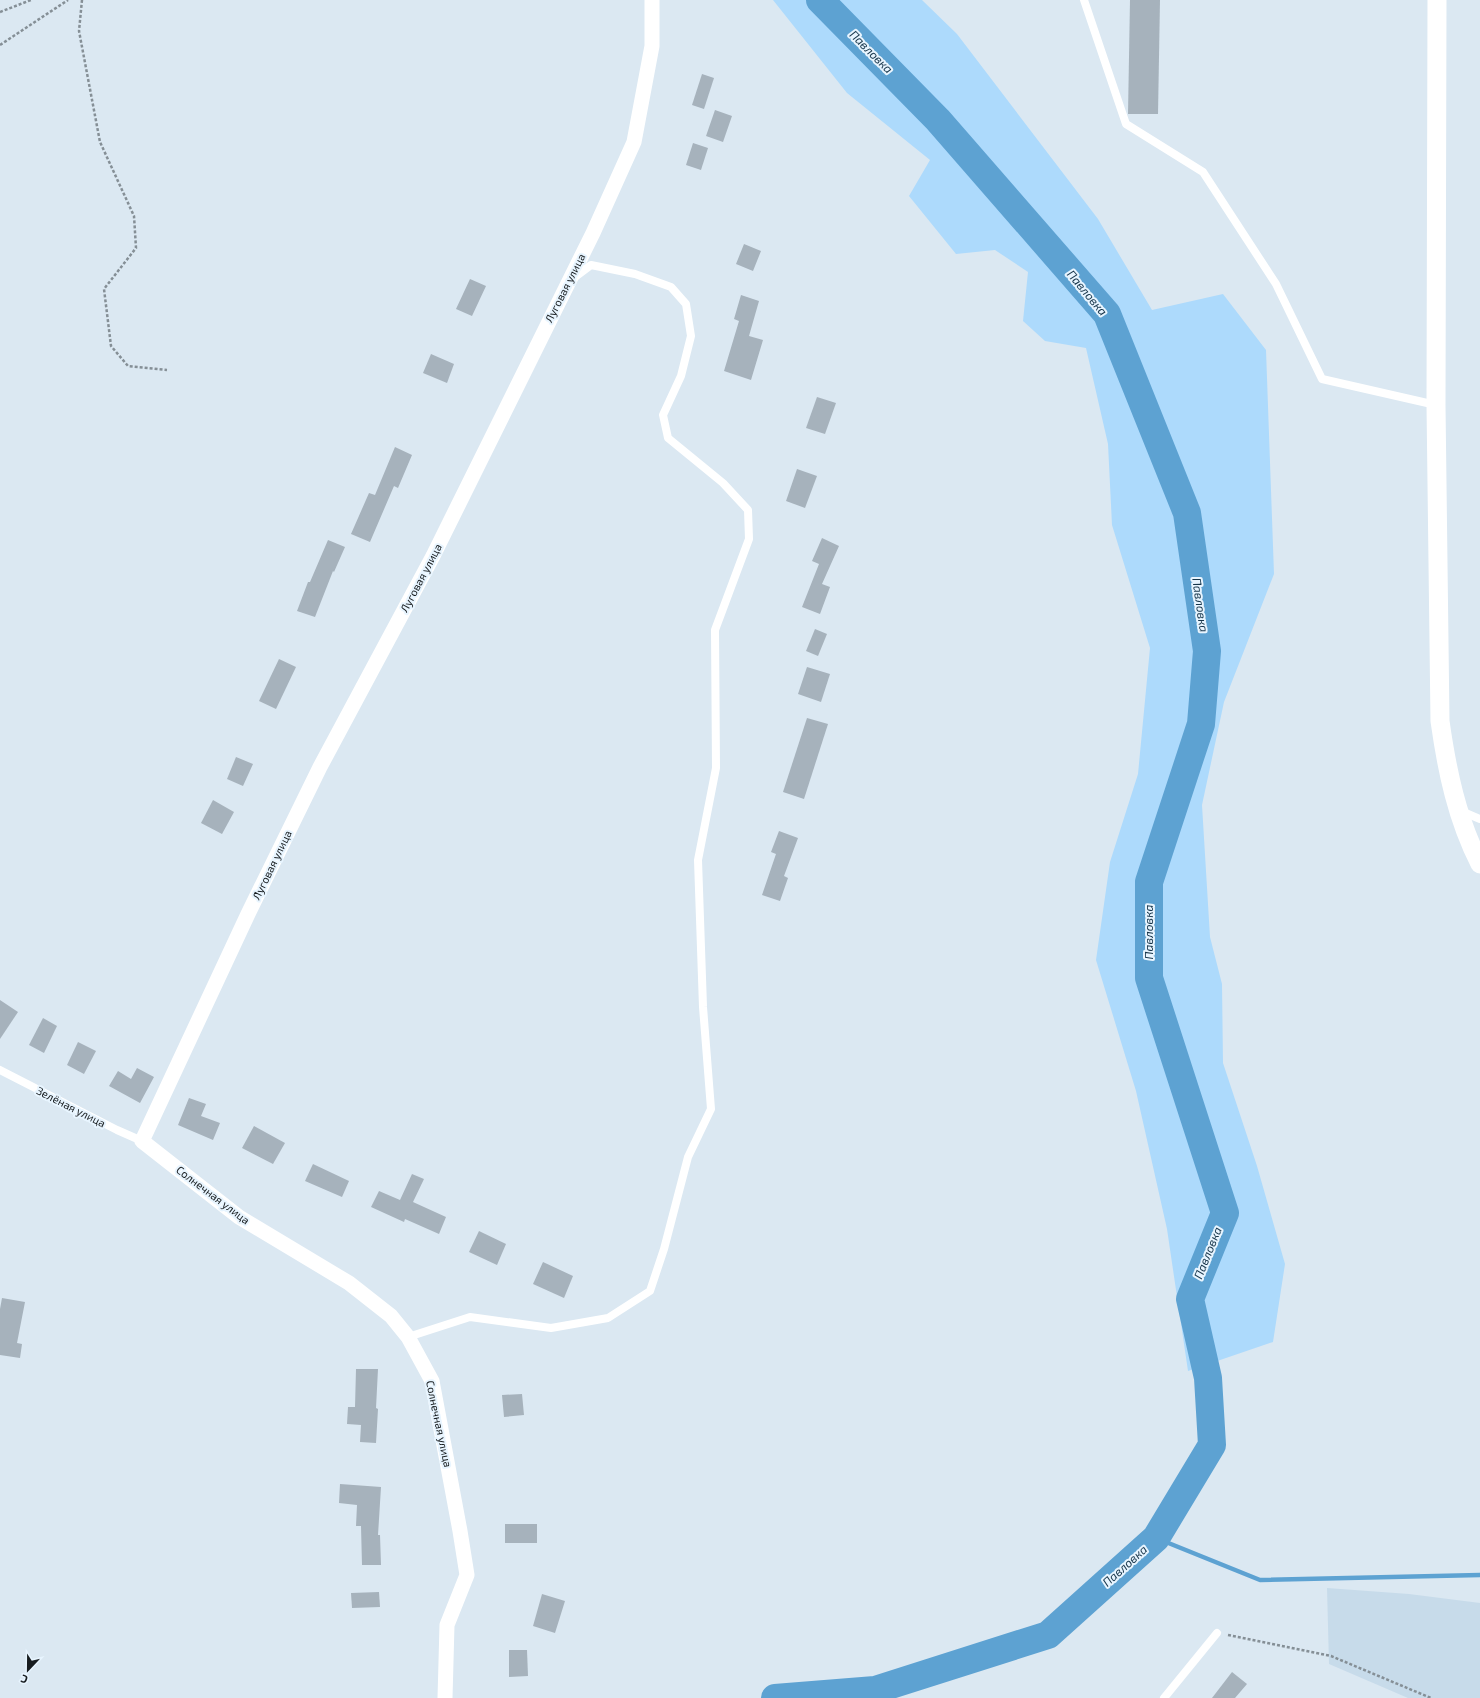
<svg xmlns="http://www.w3.org/2000/svg" width="1480" height="1698" viewBox="0 0 1480 1698" font-family="'Exo 2',sans-serif">
	<style>
		.built { fill: #c7dbea }
		.green { fill: #addafc }
		.lines { fill: none; stroke-linecap: round; stroke-linejoin: round }
		.stream { stroke: #5da2d2; stroke-width: 4.5 }
		.river { stroke: #5da2d2; stroke-width: 28 }
		.building { fill: #a6b2bc }
		.path { stroke: #858f96; stroke-width: 2.5; stroke-dasharray: 3 2; stroke-linecap: butt }
		.service { stroke: #fff; stroke-width: 8 }
		.minor { stroke: #fff; stroke-width: 15 }
		.tertiary { stroke: #fff; stroke-width: 19 }
		.labels { text-anchor: middle; stroke-width: 4; stroke-linejoin: round; paint-order: stroke }
		.street-label { font-size: 11px; fill: #171c1f; stroke: #e8f5ff }
		.water-label { font-size: 12px; font-style: italic; fill: #17354a; stroke: #e8f5ff }
	</style>
	<rect width="100%" height="100%" fill="#dbe8f2"/>
	<polygon class="built" points="1327,1588 1409,1594 1480,1603 1480,1698 1408,1698 1329,1664"/>
	<polygon class="green" points="773,0 922,0 957,34 1098,219 1152,310 1223,294 1266,350 1274,574 1224,702 1202,805 1210,937 1222,984 1223,1063 1257,1166 1285,1264 1273,1342 1188,1371 1167,1229 1136,1091 1096,960 1110,862 1138,774 1150,648 1112,525 1108,444 1086,348 1045,341 1023,321 1028,272 995,250 956,254 909,196 930,160 847,93"/>
	<g class="lines">
		<polyline class="stream" points="1156,1538 1260,1580 1480,1575"/>
		<polyline class="river" points="775,1698 875,1690 1048,1635 1156,1538 1212,1445 1208,1378 1190,1299 1225,1213 1149,978 1149,882 1201,724 1207,651 1187,513 1107,314 938,120 820,0"/>
	</g>
	<g class="building">
		<polygon points="1130,0 1160,0 1158,114 1128,114"/>
		<polygon points="702,74 714,78 704,109 692,105"/>
		<polygon points="715,110 732,116 723,142 706,136"/>
		<polygon points="693,143 708,148 701,170 686,165"/>
		<polygon points="744,244 761,251 753,271 736,264"/>
		<polygon points="470,279 486,286 472,316 456,309"/>
		<polygon points="741,295 759,301 749,336 763,340 751,380 724,371 739,321 734,319"/>
		<polygon points="431,354 454,364 447,383 423,373"/>
		<polygon points="817,397 836,403 825,434 806,428"/>
		<polygon points="395,447 412,455 398,488 394,486 370,542 351,534 369,493 375,495"/>
		<polygon points="797,469 817,476 805,508 786,501"/>
		<polygon points="822,538 839,546 822,584 830,587 820,614 802,607 819,564 812,561"/>
		<polygon points="328,540 345,547 334,572 333,571 315,617 297,611 308,582 310,582"/>
		<polygon points="815,629 827,634 818,656 806,651"/>
		<polygon points="279,659 296,667 276,709 259,701"/>
		<polygon points="807,667 830,674 821,702 798,694"/>
		<polygon points="807,718 828,724 804,799 783,792"/>
		<polygon points="236,757 253,764 243,786 227,779"/>
		<polygon points="213,800 234,812 222,834 201,823"/>
		<polygon points="779,831 798,838 784,876 788,878 780,901 762,895 776,854 771,852"/>
		<polygon points="0,1000 18,1012 0,1039"/>
		<polygon points="43,1018 57,1026 44,1053 29,1045"/>
		<polygon points="78,1042 96,1051 84,1074 67,1065"/>
		<polygon points="137,1068 154,1077 140,1103 109,1086 118,1071 131,1079"/>
		<polygon points="189,1098 206,1104 201,1116 220,1123 213,1140 178,1125"/>
		<polygon points="254,1126 285,1143 273,1164 242,1148"/>
		<polygon points="313,1164 349,1181 342,1197 305,1181"/>
		<polygon points="412,1174 424,1179 413,1202 446,1217 439,1234 405,1219 404,1222 371,1207 379,1191 400,1200"/>
		<polygon points="479,1231 506,1244 497,1265 469,1252"/>
		<polygon points="543,1262 573,1276 564,1298 533,1284"/>
		<polygon points="2,1298 25,1302 17,1343 22,1344 20,1358 0,1355 0,1309"/>
		<polygon points="356,1369 378,1369 376,1408 378,1409 376,1443 360,1442 361,1425 347,1424 348,1407 355,1407"/>
		<polygon points="522,1394 524,1415 504,1417 502,1395"/>
		<polygon points="340,1484 381,1487 378,1535 380,1535 381,1565 362,1565 361,1526 356,1526 357,1505 339,1503"/>
		<rect x="505" y="1524" width="32" height="19"/>
		<polygon points="379,1592 380,1607 352,1608 351,1593"/>
		<polygon points="542,1594 565,1601 555,1633 533,1626"/>
		<polygon points="509,1650 527,1650 528,1676 509,1677"/>
		<polygon points="1232,1672 1247,1684 1235,1698 1212,1698"/>
	</g>
	<g class="lines">
		<g class="path">
			<polyline points="82,0 79,31 100,142 134,216 136,248 104,289 111,346 128,366 167,370"/>
			<polyline points="0,12 31,0"/>
			<polyline points="0,45 68,0"/>
			<polyline points="1228,1635 1331,1656 1431,1698"/>
		</g>
		<g class="service">
			<polyline points="1084,0 1126,124 1203,172 1276,284 1322,379 1436,405"/>
			<polyline points="1461,811 1480,819"/>
			<polyline points="0,1070 117,1130 142,1141"/>
			<polyline points="408,1337 470,1317 551,1328 608,1318 650,1291 664,1249 688,1157 711,1109 703,1007 698,860 716,768 715,630 749,539 748,510 723,483 668,438 663,415 681,376 691,336 686,304 671,287 635,274 591,265 575,277"/>
			<polyline points="1164,1698 1217,1633"/>
		</g>
		<polyline class="minor" points="445,1698 447,1625 467,1575 460,1531 432,1381 408,1337 391,1316 349,1283 239,1217 142,1141 248,914 320,767 433,556 593,233 634,142 652,46 652,0"/>
		<path class="tertiary" d="M1437,0L1436,405L1440,721C1447,771 1457,819 1480,864"/>
	</g>
	<g class="labels">
		<g class="street-label">
			<text transform="translate(565 288) rotate(-63)" y="4">Луговая улица</text>
			<text transform="translate(421 578) rotate(-62)" y="4">Луговая улица</text>
			<text transform="translate(272 865) rotate(-64)" y="4">Луговая улица</text>
			<text transform="translate(71 1107) rotate(27)" y="4">Зелёная улица</text>
			<text transform="translate(213 1195) rotate(37)" y="4">Солнечная улица</text>
			<text transform="translate(439 1424) rotate(78)" y="4">Солнечная улица</text>
		</g>
		<g class="water-label">
			<text transform="translate(871 52) rotate(45)" y="4">Павловка</text>
			<text transform="translate(1087 293) rotate(50)" y="4">Павловка</text>
			<text transform="translate(1200 605) rotate(82)" y="4">Павловка</text>
			<text transform="translate(1149 932) rotate(-90)" y="4">Павловка</text>
			<text transform="translate(1208 1253) rotate(-68)" y="4">Павловка</text>
			<text transform="translate(1125 1566) rotate(-42)" y="4">Павловка</text>
		</g>
	</g>
	<g transform="translate(28 1670) rotate(202)" stroke="#e8f5ff" stroke-width="3" paint-order="stroke">
	<path d="M0-3L7 15L0 10L-7 15Z" fill="#171c1f"/>
	<text y="-6" font-size="11" font-weight="bold" text-anchor="middle" fill="#171c1f">С</text>
	</g>
</svg>
